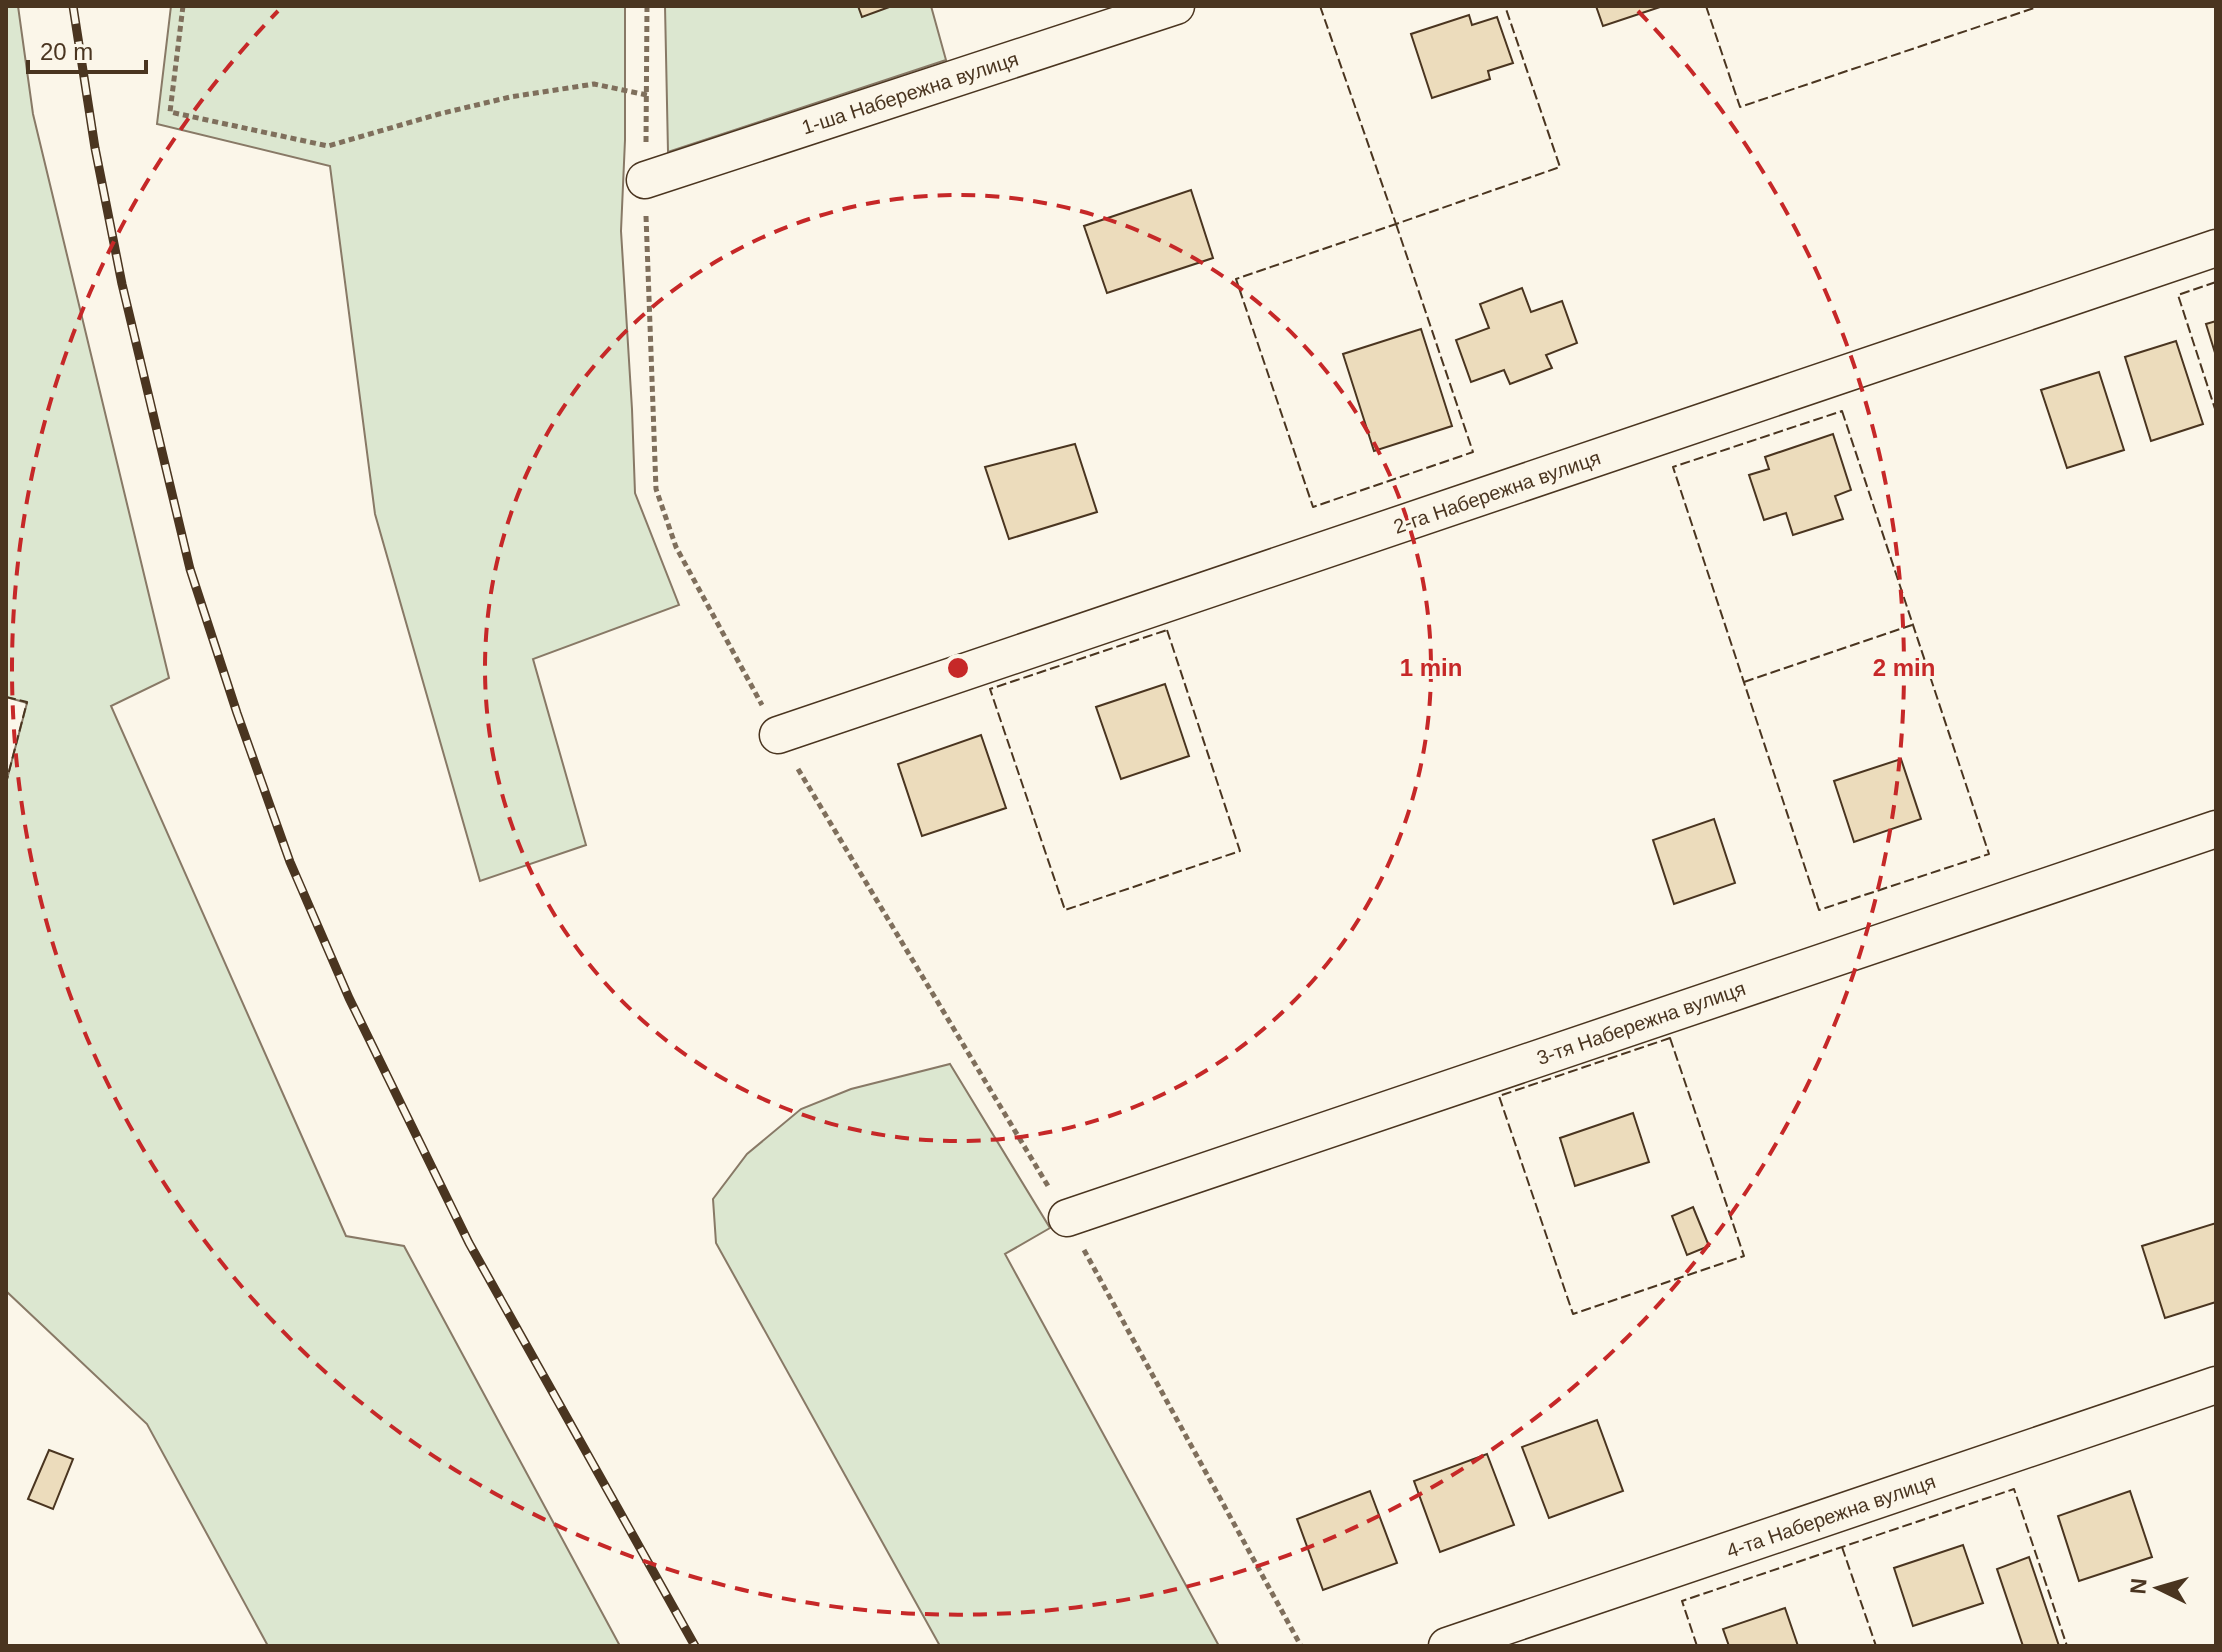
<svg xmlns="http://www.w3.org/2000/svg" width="2222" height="1652" viewBox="0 0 2222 1652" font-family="Arial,sans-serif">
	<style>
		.green { fill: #dce7d0; stroke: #887966; stroke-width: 2 }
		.building { fill: #ecdcbc; stroke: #4a3520; stroke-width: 2 }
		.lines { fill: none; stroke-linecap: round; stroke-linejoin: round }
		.street-casing { stroke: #4a3520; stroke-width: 39 }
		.path { stroke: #7f6f5c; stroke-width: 5; stroke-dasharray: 6 4; stroke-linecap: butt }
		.street { stroke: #fbf6e9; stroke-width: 36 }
		.rail-casing { stroke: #4a3520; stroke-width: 9 }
		.rail { stroke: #fbf6e9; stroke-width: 6; stroke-dasharray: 18; stroke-linecap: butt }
		.fence { stroke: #4a3520; stroke-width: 2; stroke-dasharray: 10 4; stroke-linecap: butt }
		.ring { fill: none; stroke: #c62828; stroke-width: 4; stroke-dasharray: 14 10 }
		.labels { text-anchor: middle; stroke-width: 6; stroke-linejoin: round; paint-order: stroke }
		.street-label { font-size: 20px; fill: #4a3520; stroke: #fbf6e9 }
		.centre { fill: #c62828; stroke: #fbf6e9; stroke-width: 4 }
		.ring-label { font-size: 24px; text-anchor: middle; font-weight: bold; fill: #c62828; stroke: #fbf6e9; stroke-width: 6; stroke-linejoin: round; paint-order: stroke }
	</style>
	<rect width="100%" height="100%" fill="#fbf6e9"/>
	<g class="green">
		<polygon points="6,6 18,6 33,114 169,678 111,706 346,1236 404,1246 620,1646 268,1646 147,1424 6,1291 6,783 27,703 6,697"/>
		<polygon points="171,6 625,6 625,140 621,231 632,409 635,493 679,605 533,659 586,845 480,881 375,514 330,166 157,124"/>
		<polygon points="665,6 931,6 946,60 668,152"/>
		<polygon points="950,1064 1050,1228 1005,1254 1219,1646 940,1646 716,1243 713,1199 747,1154 801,1109 851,1089"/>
	</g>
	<g class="building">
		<polygon points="858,6 892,6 862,17"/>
		<polygon points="1596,6 1663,6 1603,26"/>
		<polygon points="1469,15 1472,25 1497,17 1513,63 1488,71 1490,79 1432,98 1411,34"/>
		<polygon points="1191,190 1213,258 1107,293 1084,226"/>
		<polygon points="1522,288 1531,312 1562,301 1577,343 1546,355 1552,368 1510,384 1504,370 1471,382 1456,340 1489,328 1480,304"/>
		<polygon points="2216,321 2216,356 2206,324"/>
		<polygon points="1421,329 1452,426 1374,451 1343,354"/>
		<polygon points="2176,341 2203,424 2151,441 2125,357"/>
		<polygon points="2099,372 2124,450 2067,468 2041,390"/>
		<polygon points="1833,434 1851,490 1835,496 1843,519 1793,535 1786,513 1764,520 1749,475 1769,469 1765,457"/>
		<polygon points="1075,444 1097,512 1009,539 985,467"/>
		<polygon points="1165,684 1189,756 1121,779 1096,707"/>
		<polygon points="981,735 1006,808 922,836 898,764"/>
		<polygon points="1901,759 1921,819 1854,842 1834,781"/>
		<polygon points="1714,819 1735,883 1674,904 1653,840"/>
		<polygon points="1633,1113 1649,1162 1575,1186 1560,1138"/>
		<polygon points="1693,1207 1709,1246 1687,1255 1672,1216"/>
		<polygon points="2216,1223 2216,1302 2165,1318 2142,1246"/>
		<polygon points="1597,1420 1623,1491 1549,1518 1522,1447"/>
		<polygon points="49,1450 73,1459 53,1509 28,1499"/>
		<polygon points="1487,1454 1514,1525 1440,1552 1414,1481"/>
		<polygon points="1370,1491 1397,1563 1323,1590 1297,1519"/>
		<polygon points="2130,1491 2152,1557 2079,1581 2058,1516"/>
		<polygon points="1963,1545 1983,1603 1913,1626 1894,1568"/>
		<polygon points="2029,1557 2059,1646 2023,1646 1997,1569"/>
		<polygon points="1785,1608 1798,1646 1729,1646 1723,1629"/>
	</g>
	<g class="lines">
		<defs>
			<g id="street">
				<polyline points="645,180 1176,6"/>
				<polyline points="778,735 2216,248"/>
				<polyline points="1067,1218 2216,829"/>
				<polyline points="1447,1646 2216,1385"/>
			</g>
		</defs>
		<use href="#street" class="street-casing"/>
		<g class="path">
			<polyline points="183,6 170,112 328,146 439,114 510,97 594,84 647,95"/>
			<polyline points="646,142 647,6"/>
			<polyline points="646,216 656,489 676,547 762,705"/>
			<polyline points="798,769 1048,1186"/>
			<polyline points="1084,1250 1301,1646"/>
		</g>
		<use href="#street" class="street"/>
		<defs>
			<polyline id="rail" points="73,6 95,148 122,284 190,569 237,713 290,862 349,998 469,1243 695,1646"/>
		</defs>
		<use href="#rail" class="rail-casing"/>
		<use href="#rail" class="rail"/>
		<g class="fence">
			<polyline points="1320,6 1396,224 1560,167 1505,6"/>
			<polyline points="1706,6 1740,107 2040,6"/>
			<polygon points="1396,224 1473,452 1313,507 1236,279"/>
			<polyline points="2216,282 2178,295 2216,412"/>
			<polygon points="1842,411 1989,854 1819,910 1673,467"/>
			<polygon points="1167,630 1240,851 1065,910 990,689"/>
			<polyline points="1744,682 1912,625"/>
			<polyline points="6,697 27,702 6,783"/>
			<polygon points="1670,1038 1744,1256 1573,1314 1499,1096"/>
			<polyline points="1842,1547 1876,1646"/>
			<polyline points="1697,1646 1682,1601 2014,1489 2067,1646"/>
		</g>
	</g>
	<g class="ring">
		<circle cx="958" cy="668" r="473"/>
		<path d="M1638 11A946 946 0 1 1 278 11"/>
	</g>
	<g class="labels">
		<g class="street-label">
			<text transform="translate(910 93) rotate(-18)" y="7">1-ша Набережна вулиця</text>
			<text transform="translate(1497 492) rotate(-19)" y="7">2-га Набережна вулиця</text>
			<text transform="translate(1641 1023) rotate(-19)" y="7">3-тя Набережна вулиця</text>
			<text transform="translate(1831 1516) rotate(-19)" y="7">4-та Набережна вулиця</text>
		</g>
	</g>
	<circle cx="958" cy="668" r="12" class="centre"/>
	<g class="ring-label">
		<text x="1431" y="676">1 min</text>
		<text x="1904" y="676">2 min</text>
	</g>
	<rect width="2222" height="1652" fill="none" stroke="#4a3520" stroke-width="16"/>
	<g transform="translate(2158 1588) rotate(275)" stroke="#fbf6e9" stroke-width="6" paint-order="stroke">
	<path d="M0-6L14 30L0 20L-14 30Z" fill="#4a3520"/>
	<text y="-12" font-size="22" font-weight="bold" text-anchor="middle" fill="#4a3520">N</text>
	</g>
	<path d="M28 60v12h118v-12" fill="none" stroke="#4a3520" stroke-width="4"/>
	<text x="40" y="60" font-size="24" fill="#4a3520" stroke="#fbf6e9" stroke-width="6" paint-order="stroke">20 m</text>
</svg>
